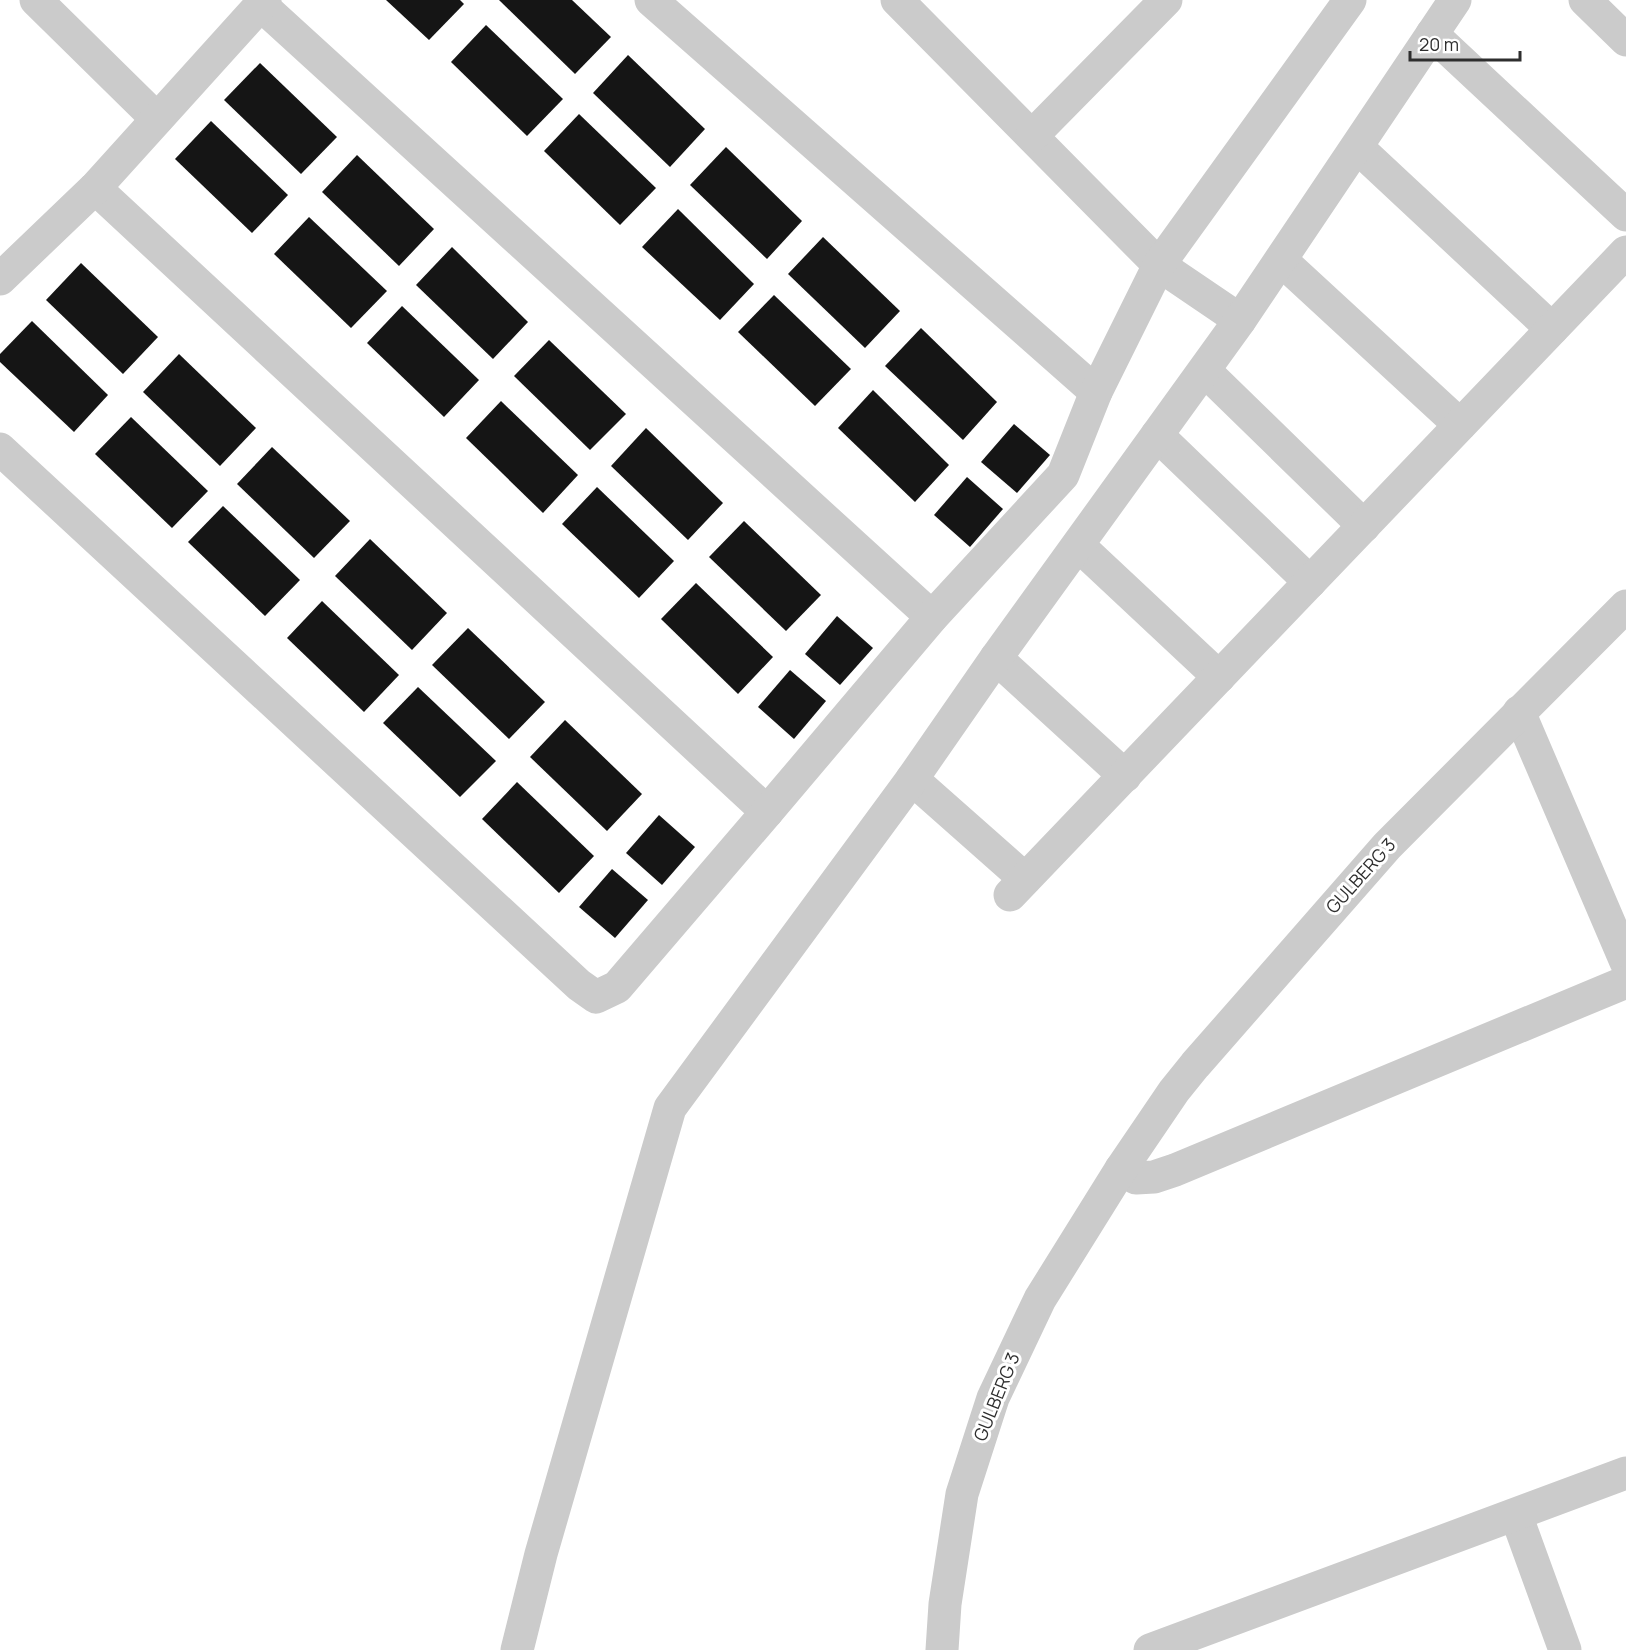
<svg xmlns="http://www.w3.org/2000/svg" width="1626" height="1650" viewBox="0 0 1626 1650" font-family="Manrope,sans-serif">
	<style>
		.building { fill: #151515 }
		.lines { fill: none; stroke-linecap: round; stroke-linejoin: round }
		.minor { stroke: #cbcbcb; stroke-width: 33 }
		.labels { text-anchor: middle; stroke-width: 6; stroke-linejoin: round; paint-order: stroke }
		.street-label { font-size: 18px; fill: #2e2e2e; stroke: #fff }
	</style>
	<rect width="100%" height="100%" fill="#fff"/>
	<g class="building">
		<polygon points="386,0 460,0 464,4 429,40"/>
		<polygon points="499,0 572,0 611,37 575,74"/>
		<polygon points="486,25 563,99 527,136 451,62"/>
		<polygon points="628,55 705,129 670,167 593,93"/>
		<polygon points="260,63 337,137 301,174 224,100"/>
		<polygon points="579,114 656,188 620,225 544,151"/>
		<polygon points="211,121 288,195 252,233 175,159"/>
		<polygon points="726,147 802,221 767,259 690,185"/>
		<polygon points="357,155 434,229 399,266 322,192"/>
		<polygon points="678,209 754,284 720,320 642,247"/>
		<polygon points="309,217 387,291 351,328 274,254"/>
		<polygon points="823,237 900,311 865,348 788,274"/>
		<polygon points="452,247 528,322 493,359 416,285"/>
		<polygon points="81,263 158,337 123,374 46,300"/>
		<polygon points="774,295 851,369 815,406 738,332"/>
		<polygon points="402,306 479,380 444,417 367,343"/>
		<polygon points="32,321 108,395 74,432 0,362 0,354"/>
		<polygon points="921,328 997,402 963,440 885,366"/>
		<polygon points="549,340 626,414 590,450 514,376"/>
		<polygon points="179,354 256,428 220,466 143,392"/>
		<polygon points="873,390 949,465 915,502 838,428"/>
		<polygon points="501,401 578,475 543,513 466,438"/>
		<polygon points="131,417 208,491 172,528 95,454"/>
		<polygon points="1014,424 1050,455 1017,493 981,462"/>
		<polygon points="646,428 723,503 688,540 611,466"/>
		<polygon points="272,447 350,521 314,558 237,484"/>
		<polygon points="967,477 1003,509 970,547 934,515"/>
		<polygon points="597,487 674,561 639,598 562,524"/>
		<polygon points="223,506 300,580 265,616 188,542"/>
		<polygon points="744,521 821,595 786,631 709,557"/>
		<polygon points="370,539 447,613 412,650 335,576"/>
		<polygon points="696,583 773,657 738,694 661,619"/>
		<polygon points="322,601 399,675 364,712 287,638"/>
		<polygon points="837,616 873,648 840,685 805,654"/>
		<polygon points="468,628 545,702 509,739 432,665"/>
		<polygon points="790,670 826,701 794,739 758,707"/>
		<polygon points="418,687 496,761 460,797 383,723"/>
		<polygon points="565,720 642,794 607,831 530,757"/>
		<polygon points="517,782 594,856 559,893 482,819"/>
		<polygon points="659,815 695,847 662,885 626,853"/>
		<polygon points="612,869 648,900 615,938 579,907"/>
	</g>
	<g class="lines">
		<g class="minor">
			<polyline points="36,0 157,119"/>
			<polyline points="651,0 1096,392"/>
			<polyline points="897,0 1159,265 1240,320"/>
			<polyline points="1585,0 1626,40"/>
			<polyline points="261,5 932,617"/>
			<polyline points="1432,34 1626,215"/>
			<polyline points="1032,136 1166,0"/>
			<polyline points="1357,147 1552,329"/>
			<polyline points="95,188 767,812"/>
			<polyline points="1281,260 1460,425"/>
			<polyline points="0,279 95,188 265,0"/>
			<polyline points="1205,371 1364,526"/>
			<polyline points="1157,435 1310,582"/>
			<polyline points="0,449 579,985 596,997 617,987 767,812 932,617 1063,475 1096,392 1159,265 1350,0"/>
			<polyline points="1078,545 1219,677"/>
			<polyline points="996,658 1125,776"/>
			<polyline points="1519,712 1626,962"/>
			<polyline points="912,779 1025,879"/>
			<polyline points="1010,895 1626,252"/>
			<polyline points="1121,1169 1136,1178 1154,1177 1175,1170 1626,982"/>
			<polyline points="1516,1515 1565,1650"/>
			<polyline points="517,1650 541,1554 670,1108 912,779 996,658 1240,320 1455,0"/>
			<polyline points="942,1650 945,1604 962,1494 993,1398 1040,1299 1121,1169 1174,1091 1195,1065 1387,846 1626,606"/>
			<polyline points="1150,1650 1626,1473"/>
		</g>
	</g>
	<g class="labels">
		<g class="street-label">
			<text transform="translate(1361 876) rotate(-48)" y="6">GULBERG 3</text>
			<text transform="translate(997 1397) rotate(-68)" y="6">GULBERG 3</text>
		</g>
	</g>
	<path d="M1410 51v9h110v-9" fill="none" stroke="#2e2e2e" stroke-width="3"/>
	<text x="1419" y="51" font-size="18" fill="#2e2e2e" stroke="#ffffff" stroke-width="4.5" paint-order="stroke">20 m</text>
</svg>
